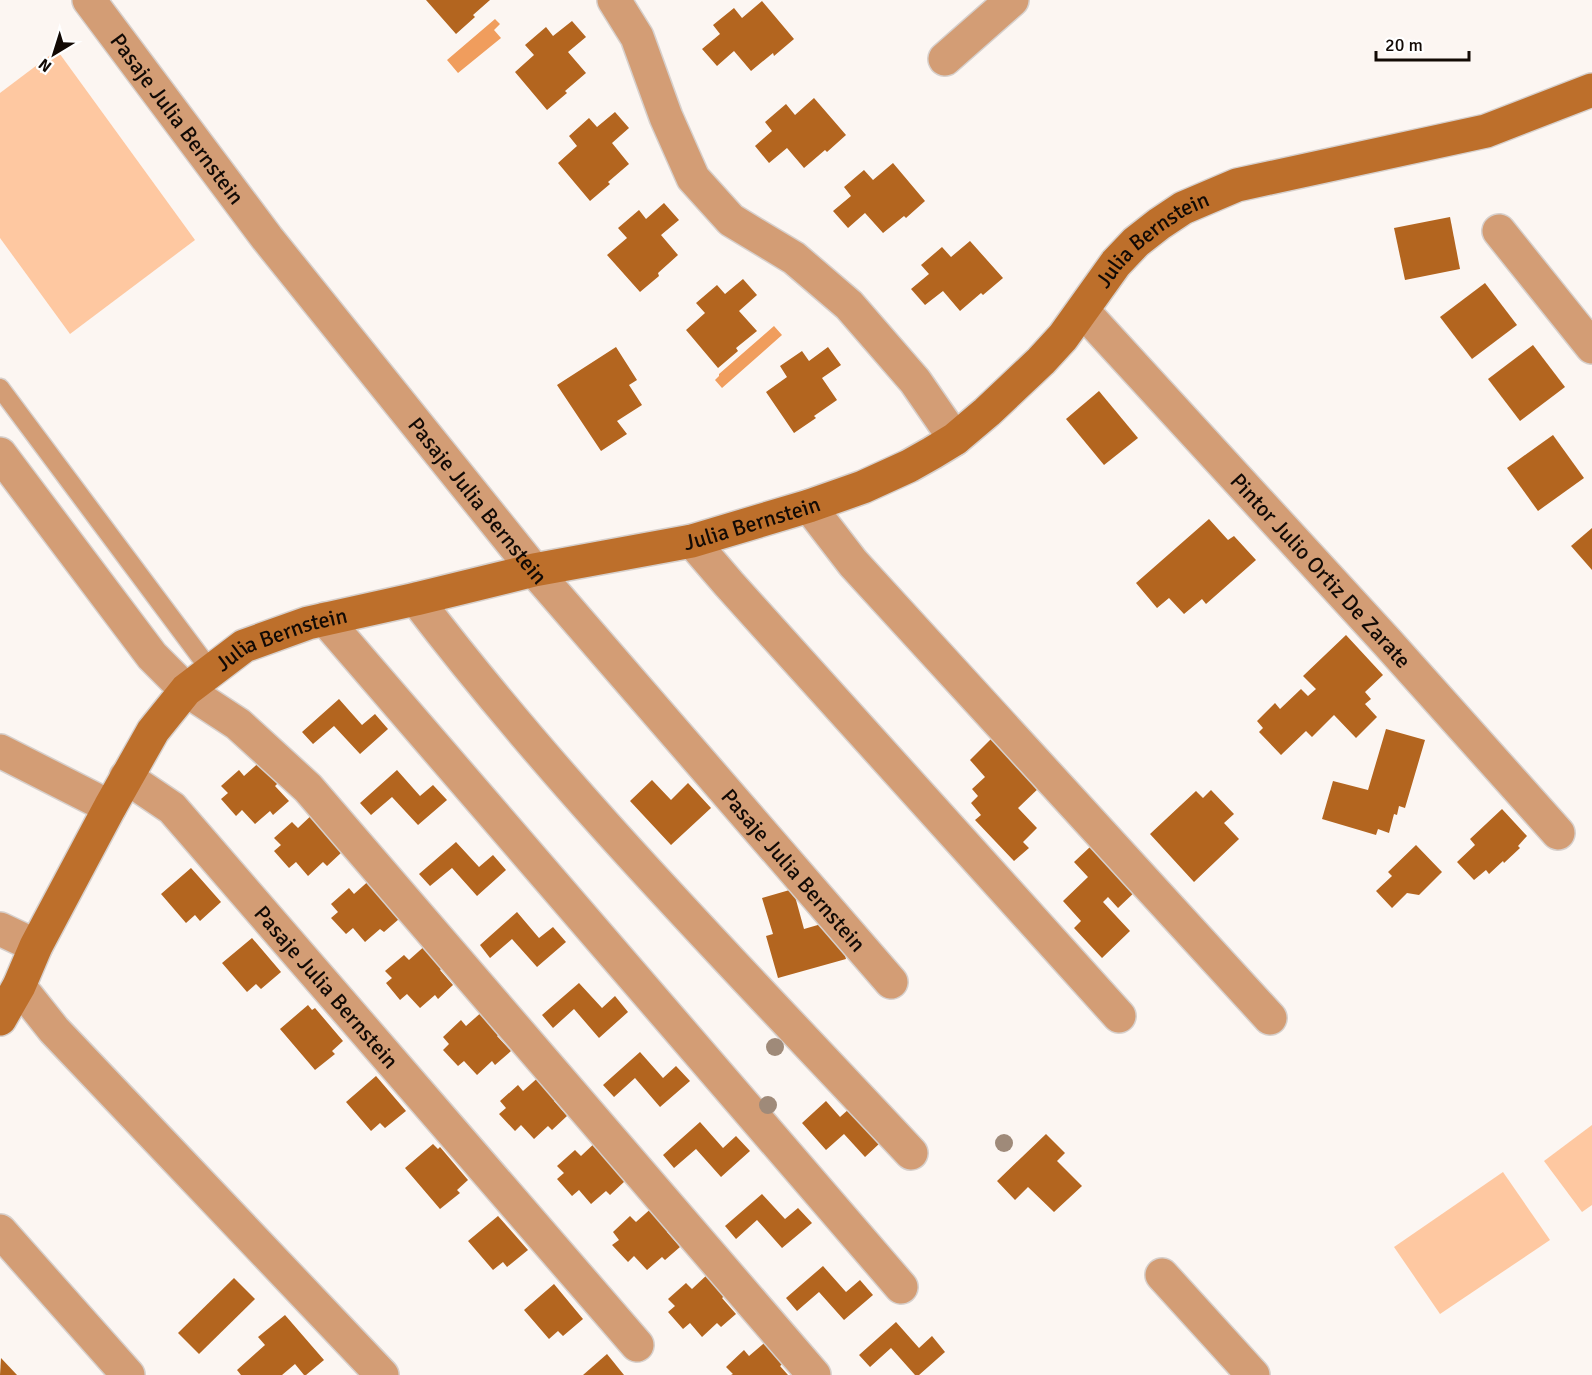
<svg xmlns="http://www.w3.org/2000/svg" width="1592" height="1375" viewBox="0 0 1592 1375" font-family="Signika,sans-serif">
	<style>
		.green { fill: #fec8a1 }
		.water { fill: #f09d5d }
		.building { fill: #b3651f }
		.lines { fill: none; stroke-linecap: round; stroke-linejoin: round }
		.lane-casing { stroke: #d7d0cc; stroke-width: 21 }
		.street-casing { stroke: #d7d0cc; stroke-width: 36 }
		.secondary-casing { stroke: #d7d0cc; stroke-width: 36 }
		.lane { stroke: #d39d75; stroke-width: 18 }
		.street { stroke: #d39d75; stroke-width: 33 }
		.secondary { stroke: #bd6f2b; stroke-width: 33 }
		.tree { fill: #9f8a79 }
		.labels { text-anchor: middle; stroke-width: 4.5; stroke-linejoin: round; paint-order: stroke }
		.street-label { font-size: 22px; fill: #120a05; stroke: #fff }
	</style>
	<rect width="100%" height="100%" fill="#fcf6f2"/>
	<g class="green">
		<polygon points="57,50 195,240 70,334 0,238 0,93"/>
		<polygon points="1592,1125 1592,1205 1582,1212 1544,1161"/>
		<polygon points="1503,1172 1550,1240 1440,1314 1394,1247"/>
	</g>
	<g class="water">
		<polygon points="495,19 500,24 494,30 501,38 458,73 447,60"/>
		<polygon points="774,326 782,335 722,388 715,380 719,376 719,374"/>
	</g>
	<g class="building">
		<polygon points="426,0 490,0 473,15 475,17 456,34"/>
		<polygon points="762,1 794,39 774,56 773,53 751,71 734,51 717,66 702,49 720,34 713,25 734,8 742,18"/>
		<polygon points="572,21 586,37 568,52 586,73 565,91 567,93 547,110 515,72 534,55 525,45 546,27 553,36"/>
		<polygon points="814,98 846,135 827,152 825,150 804,168 787,148 769,163 755,146 772,131 765,122 786,104 795,115"/>
		<polygon points="615,112 629,128 612,143 629,164 608,182 610,184 590,201 558,163 577,146 569,136 589,118 597,127"/>
		<polygon points="893,163 925,201 906,218 904,216 883,233 865,213 848,228 833,211 851,196 844,187 864,170 873,180"/>
		<polygon points="664,203 679,220 661,235 678,255 658,273 659,276 640,292 607,255 627,238 618,228 639,210 646,219"/>
		<polygon points="1450,217 1460,269 1405,280 1394,228"/>
		<polygon points="970,241 1003,278 983,295 981,293 960,311 943,291 925,305 911,289 929,274 921,265 942,247 951,257"/>
		<polygon points="743,279 757,295 739,311 757,331 736,348 738,351 718,368 686,330 705,313 696,303 717,285 725,294"/>
		<polygon points="1485,283 1517,325 1472,359 1440,317"/>
		<polygon points="1533,345 1565,387 1520,421 1488,379"/>
		<polygon points="616,347 637,380 629,385 642,405 617,421 627,434 601,451 557,385"/>
		<polygon points="828,347 841,365 822,378 837,400 814,416 816,418 794,433 766,392 787,377 780,366 802,351 809,361"/>
		<polygon points="1099,391 1138,438 1104,465 1066,419"/>
		<polygon points="1553,435 1584,478 1538,511 1507,468"/>
		<polygon points="1209,519 1228,540 1234,536 1256,560 1206,604 1202,599 1184,614 1169,598 1157,608 1136,583"/>
		<polygon points="1592,528 1592,570 1571,546"/>
		<polygon points="1346,635 1383,675 1365,692 1371,699 1365,704 1377,717 1356,738 1334,715 1312,737 1306,731 1281,755 1259,732 1263,728 1257,721 1275,703 1280,709 1301,689 1308,696 1316,689 1303,676"/>
		<polygon points="339,699 362,725 375,714 388,729 360,754 334,726 313,744 302,732"/>
		<polygon points="1386,729 1425,740 1405,808 1399,806 1397,815 1394,814 1389,833 1378,829 1376,835 1322,819 1333,781 1368,790"/>
		<polygon points="991,739 1004,753 1008,749 1042,785 1018,808 1037,828 1023,842 1029,848 1014,861 975,820 981,815 971,803 978,796 972,789 985,777 970,760"/>
		<polygon points="262,760 281,780 275,786 289,801 273,815 270,811 255,824 242,810 236,816 221,799 228,793 221,786 239,770 244,776"/>
		<polygon points="397,770 420,796 433,785 447,800 418,825 392,797 371,815 360,803"/>
		<polygon points="652,780 671,800 688,783 711,808 671,845 630,801"/>
		<polygon points="1211,790 1234,814 1224,823 1239,839 1194,882 1150,834 1196,791 1203,798"/>
		<polygon points="1502,809 1527,836 1518,846 1520,848 1504,863 1503,861 1489,874 1486,870 1474,880 1457,862 1475,845 1470,839"/>
		<polygon points="316,811 334,832 328,838 342,852 327,866 323,862 308,876 296,862 289,868 274,851 281,845 274,838 292,822 298,828"/>
		<polygon points="456,842 479,867 493,855 506,870 477,896 452,868 430,886 419,874"/>
		<polygon points="1416,845 1442,872 1419,895 1407,893 1392,908 1376,891 1392,876 1388,872"/>
		<polygon points="1090,847 1100,858 1104,854 1138,889 1118,908 1108,897 1103,902 1130,931 1102,958 1074,928 1081,921 1063,901 1088,877 1074,862"/>
		<polygon points="191,868 221,902 200,921 195,915 186,923 161,894"/>
		<polygon points="372,878 391,899 385,904 399,919 384,932 380,929 365,942 353,928 346,934 331,918 338,912 331,904 349,888 354,894"/>
		<polygon points="793,889 804,929 835,920 846,959 778,978 766,936 773,934 762,898"/>
		<polygon points="517,912 539,938 553,927 566,942 537,967 512,939 490,958 480,945"/>
		<polygon points="252,938 281,972 261,989 256,984 247,992 222,963"/>
		<polygon points="427,944 446,965 440,970 453,985 438,999 435,995 420,1008 407,994 400,1000 386,983 392,978 385,971 404,955 409,960"/>
		<polygon points="579,983 602,1008 615,996 628,1012 599,1038 574,1009 553,1028 542,1015"/>
		<polygon points="308,1005 312,1010 315,1008 343,1041 332,1051 335,1054 315,1070 280,1029"/>
		<polygon points="484,1010 503,1031 497,1036 511,1051 495,1065 492,1061 477,1075 464,1061 458,1066 443,1050 449,1044 443,1037 461,1020 466,1026"/>
		<polygon points="640,1052 663,1078 676,1066 690,1081 660,1107 635,1078 614,1097 603,1085"/>
		<polygon points="541,1075 560,1096 554,1101 567,1116 552,1130 548,1126 534,1139 521,1125 515,1131 499,1114 506,1108 500,1101 518,1085 523,1091"/>
		<polygon points="376,1076 406,1111 385,1128 380,1123 371,1131 346,1102"/>
		<polygon points="826,1101 840,1117 849,1109 880,1143 865,1157 844,1134 826,1150 802,1123"/>
		<polygon points="700,1122 723,1148 736,1136 750,1151 721,1177 696,1149 674,1168 663,1155"/>
		<polygon points="1046,1134 1065,1153 1057,1161 1082,1186 1054,1212 1028,1187 1015,1200 997,1181"/>
		<polygon points="598,1140 618,1161 611,1166 625,1181 610,1195 606,1191 591,1204 579,1190 572,1196 557,1179 564,1173 557,1166 575,1150 581,1156"/>
		<polygon points="433,1144 438,1149 440,1147 468,1180 457,1190 460,1193 440,1209 405,1168"/>
		<polygon points="762,1194 785,1219 798,1208 812,1223 782,1248 757,1220 736,1239 725,1226"/>
		<polygon points="654,1206 673,1227 667,1232 680,1247 665,1260 662,1257 647,1270 634,1256 628,1262 612,1245 619,1240 613,1232 630,1216 636,1222"/>
		<polygon points="498,1216 528,1250 507,1267 503,1262 493,1270 468,1241"/>
		<polygon points="823,1266 846,1292 860,1280 873,1295 844,1320 819,1292 797,1311 786,1298"/>
		<polygon points="709,1273 728,1293 722,1298 736,1314 721,1327 717,1323 702,1337 690,1323 683,1329 668,1312 675,1306 668,1299 686,1283 692,1289"/>
		<polygon points="234,1278 255,1299 199,1354 178,1333"/>
		<polygon points="554,1284 583,1319 563,1336 558,1331 549,1339 524,1310"/>
		<polygon points="285,1315 324,1360 306,1375 304,1375 295,1364 282,1375 241,1375 237,1370 265,1345 258,1337"/>
		<polygon points="896,1322 919,1348 932,1336 945,1352 919,1375 915,1375 891,1348 870,1367 859,1355"/>
		<polygon points="768,1340 786,1361 780,1366 788,1375 731,1375 733,1374 726,1367 744,1350 749,1356"/>
		<polygon points="607,1354 624,1375 583,1375"/>
		<polygon points="1,1358 17,1375 0,1375"/>
	</g>
	<g class="lines">
		<defs>
			<polyline id="lane" points="0,388 211,671"/>
			<g id="street">
				<path id="s1" d="M89,0L267,238L534,570L891,982"/>
				<polyline points="614,0 637,37 666,117 693,178 731,220 794,258 849,305 915,381 955,439"/>
				<polyline points="945,59 1012,0"/>
				<polyline points="1499,231 1592,347"/>
				<path id="s2" d="M1083,311L1387,642L1558,833"/>
				<polyline points="0,454 152,656 186,690 238,724 308,788 814,1375"/>
				<polyline points="809,506 853,563 1270,1018"/>
				<polyline points="692,541 729,584 1119,1016"/>
				<path d="M416,599C566,796 742,972 911,1153"/>
				<polyline points="325,619 901,1287"/>
				<polyline points="0,751 110,807"/>
				<path id="s3" d="M126,777L172,808L637,1345"/>
				<polyline points="0,929 36,946"/>
				<polyline points="19,986 54,1030 382,1375"/>
				<polyline points="0,1231 128,1375"/>
				<polyline points="1162,1275 1253,1375"/>
			</g>
			<g id="secondary">
				<path id="s4" d="M0,1019L19,986L36,946L110,807L153,731L186,690L244,646L308,623L416,599L534,570L692,541L809,506L863,487L909,466L932,453L955,439L987,412L1041,361L1063,337L1116,263L1136,242L1159,224L1183,208L1237,185L1486,131L1592,90"/>
			</g>
		</defs>
		<use href="#lane" class="lane-casing"/>
		<use href="#street" class="street-casing"/>
		<use href="#secondary" class="secondary-casing"/>
		<use href="#lane" class="lane"/>
		<use href="#street" class="street"/>
		<use href="#secondary" class="secondary"/>
	</g>
	<g class="tree">
		<circle cx="775" cy="1047" r="9"/>
		<circle cx="768" cy="1105" r="9"/>
		<circle cx="1004" cy="1143" r="9"/>
	</g>
	<g class="labels">
		<g class="street-label">
			<text dy="8" stroke="none"><textPath href="#s1" startOffset="148">Pasaje Julia Bernstein</textPath></text>
			<text dy="8" stroke="none"><textPath href="#s4" startOffset="1479">Julia Bernstein</textPath></text>
			<text dy="8" stroke="none"><textPath href="#s1" startOffset="634">Pasaje Julia Bernstein</textPath></text>
			<text dy="8" stroke="none"><textPath href="#s4" startOffset="975">Julia Bernstein</textPath></text>
			<text dy="8" stroke="none"><textPath href="#s2" startOffset="352">Pintor Julio Ortiz De Zarate</textPath></text>
			<text dy="8" stroke="none"><textPath href="#s4" startOffset="489">Julia Bernstein</textPath></text>
			<text dy="8" stroke="none"><textPath href="#s1" startOffset="1120">Pasaje Julia Bernstein</textPath></text>
			<text dy="8" stroke="none"><textPath href="#s3" startOffset="292">Pasaje Julia Bernstein</textPath></text>
		</g>
	</g>
	<g transform="translate(54 54) rotate(218)" stroke="#ffffff" stroke-width="4.5" paint-order="stroke">
	<path d="M0-4.5L10 22L0 15L-10 22Z" fill="#120a05"/>
	<text y="-9" font-size="16" font-weight="bold" text-anchor="middle" fill="#120a05">N</text>
	</g>
	<path d="M1376 51v9h93v-9" fill="none" stroke="#120a05" stroke-width="3"/>
	<text x="1385" y="51" font-size="18" fill="#120a05" stroke="#ffffff" stroke-width="4.5" paint-order="stroke">20 m</text>
</svg>
